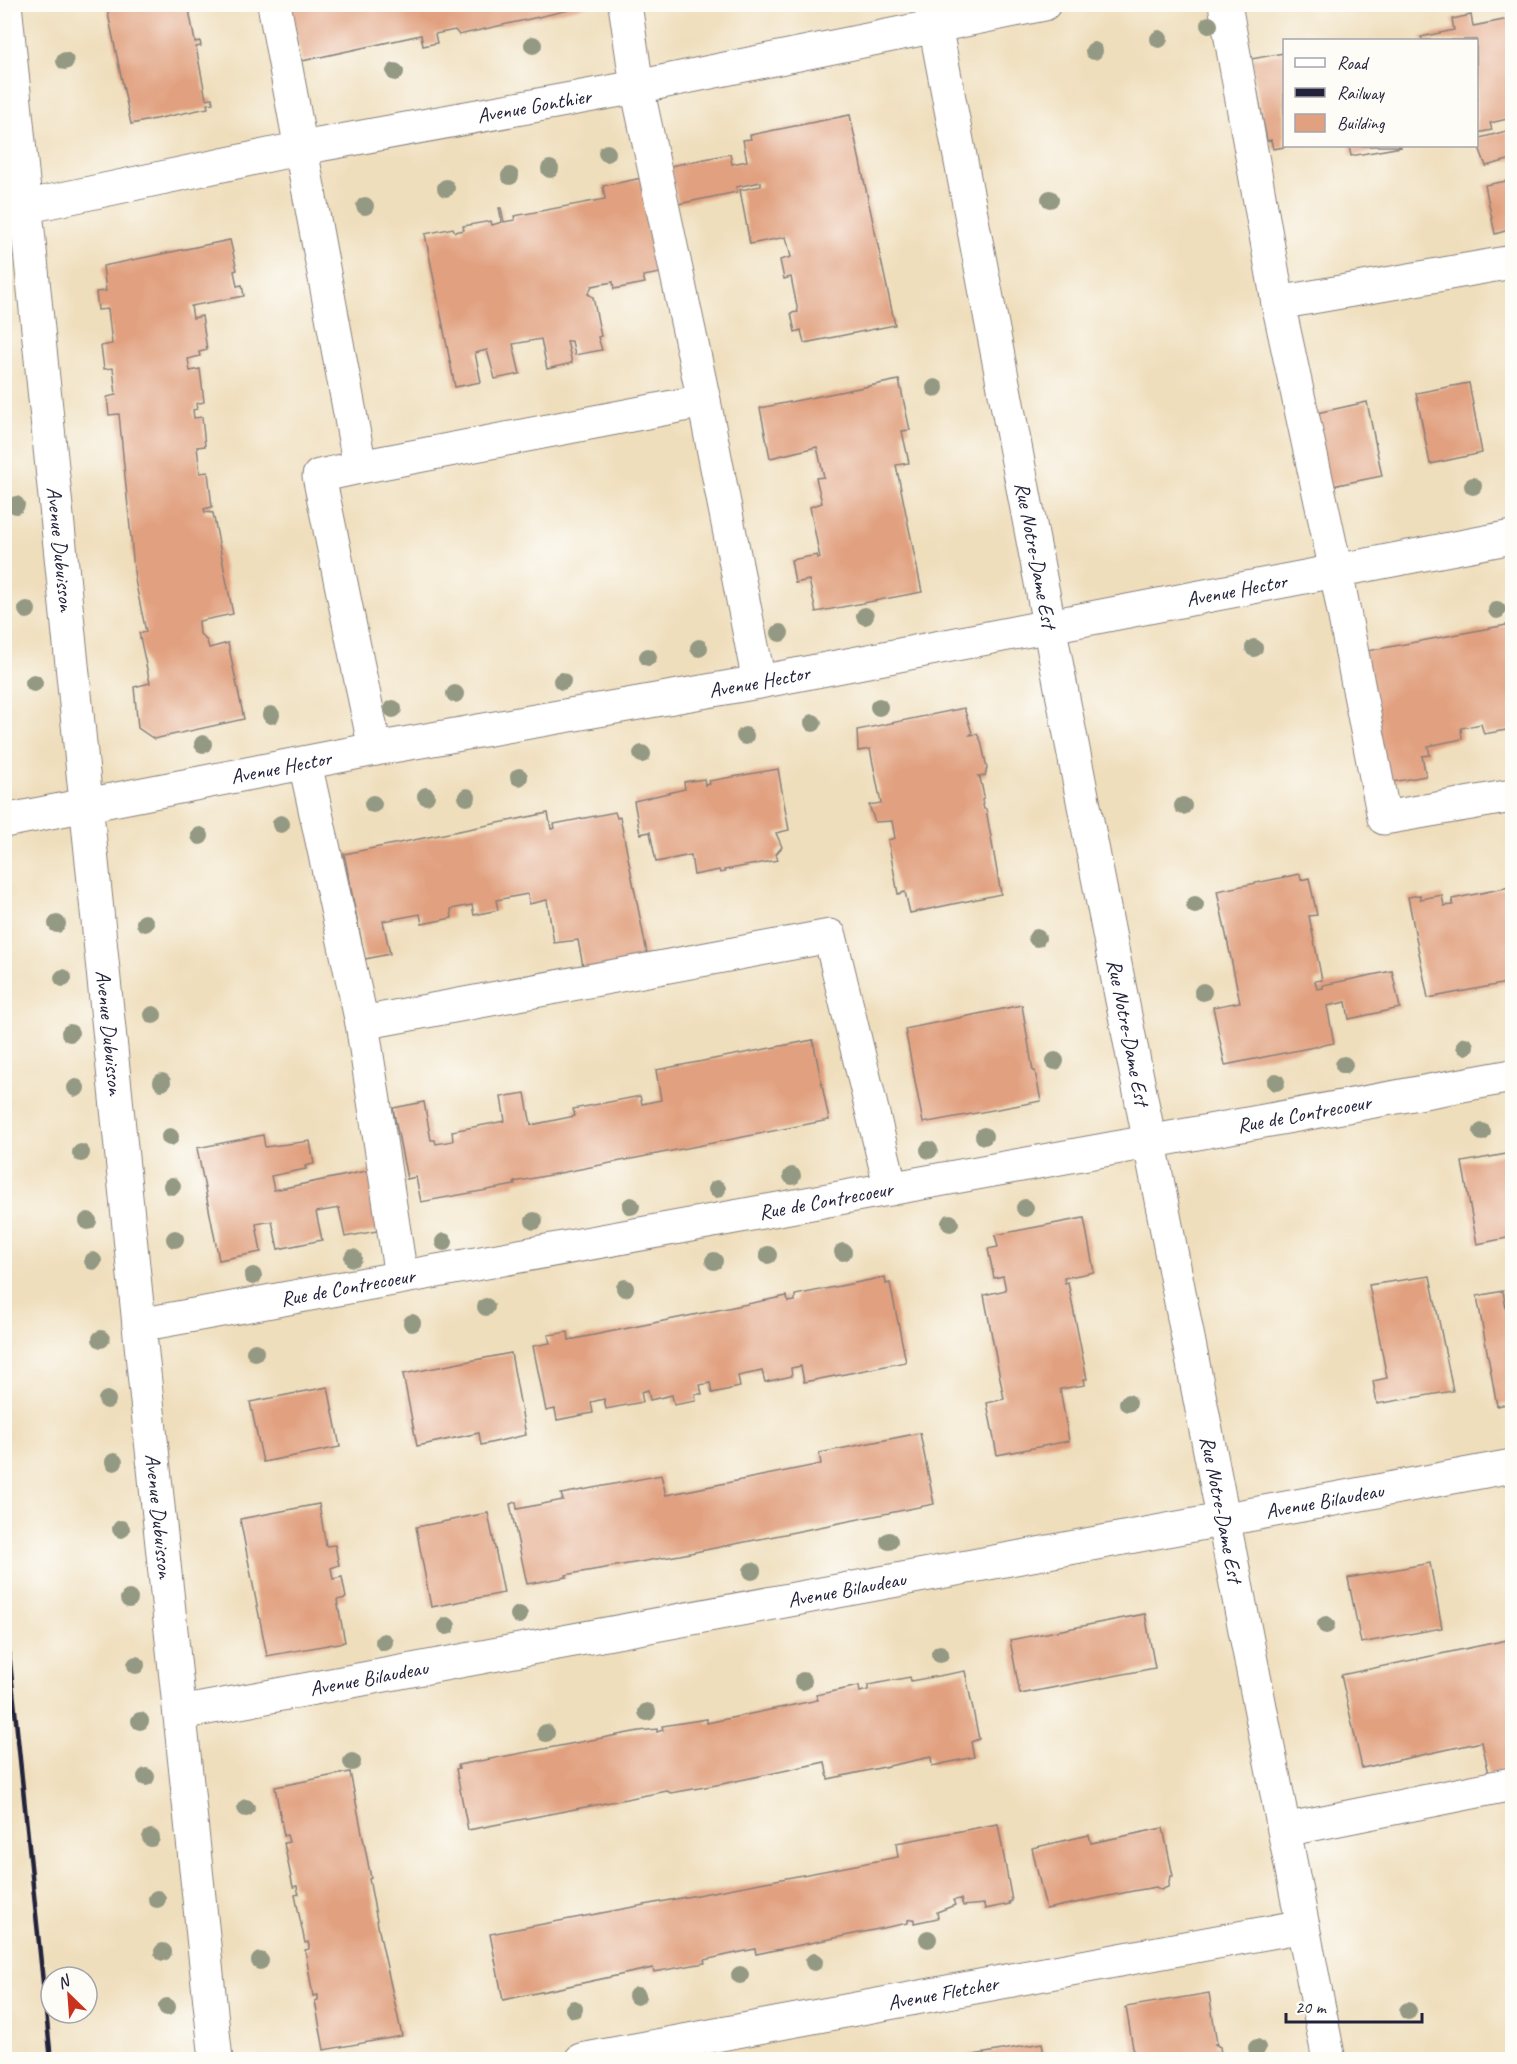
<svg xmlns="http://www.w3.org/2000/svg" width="1517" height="2064" viewBox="0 0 1517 2064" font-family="Caveat,sans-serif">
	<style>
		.building { fill: #e1a07f }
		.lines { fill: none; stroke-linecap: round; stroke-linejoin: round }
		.minor-casing { stroke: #88807c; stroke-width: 35 }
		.major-casing { stroke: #88807c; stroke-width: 35 }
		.minor { stroke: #fff; stroke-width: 33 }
		.major { stroke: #fff; stroke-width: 33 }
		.rail { stroke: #22223b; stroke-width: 4.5 }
		.tree { fill: #949984 }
		.labels { text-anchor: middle; stroke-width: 5; stroke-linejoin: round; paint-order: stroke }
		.street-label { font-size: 21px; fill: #22223b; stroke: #fdfcf7 }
	</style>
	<rect width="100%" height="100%" fill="#fdfcf7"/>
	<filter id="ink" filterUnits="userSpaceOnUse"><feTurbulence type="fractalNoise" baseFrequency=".0167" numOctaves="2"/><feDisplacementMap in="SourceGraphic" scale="12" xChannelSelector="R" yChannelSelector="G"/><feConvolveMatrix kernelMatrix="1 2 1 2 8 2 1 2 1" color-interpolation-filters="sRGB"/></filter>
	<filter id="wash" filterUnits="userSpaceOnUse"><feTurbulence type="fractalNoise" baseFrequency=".008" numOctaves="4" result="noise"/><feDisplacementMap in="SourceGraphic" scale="24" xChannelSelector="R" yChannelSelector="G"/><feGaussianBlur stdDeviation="1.35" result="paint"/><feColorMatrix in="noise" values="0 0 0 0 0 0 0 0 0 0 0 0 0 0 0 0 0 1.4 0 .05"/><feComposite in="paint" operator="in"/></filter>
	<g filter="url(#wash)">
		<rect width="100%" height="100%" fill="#efdebc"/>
		<g id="blocks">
			<g class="building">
				<polygon points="106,4 188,4 195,42 200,41 201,46 196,47 206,99 212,98 213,103 207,104 208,108 131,124"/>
				<polygon points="290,4 591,4 591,5 459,35 455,30 435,34 437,43 423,46 421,35 302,61"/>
				<polygon points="1471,15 1473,26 1509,19 1512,39 1512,118 1490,123 1492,130 1477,133 1476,40 1422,40 1421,37 1454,30 1452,19"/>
				<polygon points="1284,53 1284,147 1273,149 1271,140 1267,141 1251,59"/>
				<polygon points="850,115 895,325 804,343 801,330 795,332 791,313 798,312 791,277 784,279 780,260 791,257 786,237 750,244 740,190 761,186 761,182 736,187 737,192 678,204 670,166 730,154 732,164 747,161 743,140 751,139 750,135"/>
				<polygon points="1507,131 1512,159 1486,166 1476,139"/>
				<polygon points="1349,146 1401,146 1401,147 1351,156"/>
				<polygon points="642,178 661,273 643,276 645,283 614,289 613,282 592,286 588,294 593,297 601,336 598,337 602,350 575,355 572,341 567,341 572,363 547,369 541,339 513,344 520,374 495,379 487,350 475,353 481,382 455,387 425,234 453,228 455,232 464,230 463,226 491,221 492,225 502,222 499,208 501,208 504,222 515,220 514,216 605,199 603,186"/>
				<polygon points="1512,180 1512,229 1495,234 1485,185"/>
				<polygon points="230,240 237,270 234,271 237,286 242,285 244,296 191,306 193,318 202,316 207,350 199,352 200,356 188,359 190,371 200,369 204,402 196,404 197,409 193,410 194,418 202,417 205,446 197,447 200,473 208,472 212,507 204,509 205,512 213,513 233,614 199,621 200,634 207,641 209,648 228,643 244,719 154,739 138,728 134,687 150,683 139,633 146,632 135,580 119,414 109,415 107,397 116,395 113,368 104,369 101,346 112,344 108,309 98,310 96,292 106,291 103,266"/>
				<polygon points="899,380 910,430 902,431 909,463 896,465 922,592 816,612 809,580 795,583 791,560 817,555 818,558 820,558 810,507 822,503 816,478 824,477 817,447 770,458 760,408"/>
				<polygon points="1469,383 1482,453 1430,464 1416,393"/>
				<polygon points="1367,402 1382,476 1327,487 1312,414"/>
				<polygon points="1512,624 1512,729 1484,734 1481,724 1461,728 1462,739 1428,746 1430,755 1422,756 1426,776 1387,783 1362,652"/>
				<polygon points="964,708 972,733 970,735 977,734 981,741 987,768 985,776 978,776 980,778 984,796 982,800 984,809 986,809 1001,894 910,913 905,892 898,894 888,840 895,838 892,821 875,822 869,805 881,803 870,749 858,751 857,730"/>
				<polygon points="778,769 789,830 776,833 782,847 776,854 778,860 724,870 725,872 720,873 719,870 694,875 691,855 656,862 650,832 640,834 634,801 685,789 684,782 704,779 705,785 710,784 709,781"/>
				<polygon points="615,812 617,818 620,817 648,958 584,971 578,940 554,943 547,900 529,904 528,894 496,900 498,910 474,915 472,905 451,909 452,918 422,924 420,914 383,921 390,954 365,959 344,854 548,813 551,829 555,828 554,824"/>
				<polygon points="1300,874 1301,880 1309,878 1317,915 1309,916 1322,980 1315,981 1317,989 1323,988 1323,985 1392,971 1400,1008 1349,1019 1346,1002 1327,1006 1334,1043 1225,1065 1213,1007 1240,1002 1217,891"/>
				<polygon points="1510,887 1512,898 1512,982 1428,998 1408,897 1420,895 1420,899 1442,895 1444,906 1453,905 1452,899"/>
				<polygon points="1022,1005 1033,1071 1035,1071 1041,1101 923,1123 905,1029"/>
				<polygon points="813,1040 829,1120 514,1182 515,1185 421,1202 416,1177 407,1179 393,1108 424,1102 431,1140 435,1140 436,1144 453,1141 452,1131 505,1121 501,1097 525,1093 531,1125 575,1116 573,1109 640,1096 642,1104 661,1100 656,1070"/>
				<polygon points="263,1135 265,1147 310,1141 314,1164 305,1166 306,1169 271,1176 274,1190 381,1168 393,1228 345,1237 339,1208 316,1212 322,1240 278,1249 272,1221 256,1224 261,1252 219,1260 197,1148"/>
				<polygon points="1512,1153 1512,1206 1509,1207 1512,1237 1477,1244 1462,1162"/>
				<polygon points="1084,1218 1094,1272 1064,1278 1065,1283 1068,1282 1087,1379 1084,1379 1085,1385 1060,1389 1069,1441 997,1455 987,1403 1004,1399 984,1295 1006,1290 1003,1276 994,1278 988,1249 998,1247 995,1235"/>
				<polygon points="1430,1276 1453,1391 1377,1404 1373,1381 1387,1378 1369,1285"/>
				<polygon points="885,1277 886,1284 890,1283 906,1362 804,1382 801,1366 791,1368 792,1376 765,1382 762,1371 738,1376 740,1387 712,1393 710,1383 700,1385 702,1394 695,1394 696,1401 674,1405 672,1395 650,1400 648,1390 641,1392 643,1402 606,1409 604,1399 591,1402 593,1413 557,1420 555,1409 546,1411 533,1346 550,1343 548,1335 568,1332 569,1340 787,1296 788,1302 795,1301 795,1295"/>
				<polygon points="1503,1291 1506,1309 1512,1307 1512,1403 1497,1406 1477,1296"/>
				<polygon points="511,1353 526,1435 481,1445 479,1433 417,1446 403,1374"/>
				<polygon points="328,1387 340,1447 263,1462 250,1402"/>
				<polygon points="920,1433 934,1504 680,1555 576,1573 566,1575 567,1577 527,1584 510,1504 516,1502 517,1509 563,1500 561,1494 661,1475 666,1495 821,1464 819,1453"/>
				<polygon points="319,1504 326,1546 335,1545 339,1565 331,1568 333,1579 342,1577 346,1598 337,1600 345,1642 267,1656 240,1519"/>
				<polygon points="488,1513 504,1593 431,1607 416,1527"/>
				<polygon points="1430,1563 1442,1628 1361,1643 1348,1578"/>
				<polygon points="1145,1614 1155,1668 1020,1694 1010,1640"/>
				<polygon points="1512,1639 1512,1769 1489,1774 1482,1742 1362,1768 1341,1675"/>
				<polygon points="965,1671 979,1739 971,1742 974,1757 932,1766 931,1757 828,1779 825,1762 722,1784 671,1793 667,1791 468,1830 456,1769 459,1768 458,1765 639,1731 657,1729 657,1732 663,1730 662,1726 707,1719 707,1723 818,1700 816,1695 859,1686 860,1692 868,1690 868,1685 910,1677 911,1681"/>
				<polygon points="350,1772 371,1878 369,1879 379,1931 402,2036 324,2050 315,2001 318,2000 318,1995 313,1996 305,1950 309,1949 309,1946 308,1942 305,1943 295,1895 299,1894 298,1891 297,1886 293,1887 284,1843 289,1842 287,1835 284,1836 275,1787"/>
				<polygon points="998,1824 1012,1901 1009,1902 1010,1904 985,1909 984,1904 963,1906 961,1899 953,1900 955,1905 937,1912 938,1918 914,1923 914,1919 908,1920 908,1923 756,1954 755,1949 704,1960 705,1963 654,1972 653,1968 503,2000 490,1934 898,1857 896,1843"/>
				<polygon points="1163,1828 1173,1876 1170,1876 1168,1887 1161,1890 1156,1887 1133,1891 1046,1909 1032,1848 1089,1835 1091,1843"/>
				<polygon points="1209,1993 1217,2043 1215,2044 1220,2047 1222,2060 1135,2060 1126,2007"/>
				<polygon points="1042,2043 1045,2060 957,2060 957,2058"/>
			</g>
		</g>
	</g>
	<g filter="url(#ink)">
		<use href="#blocks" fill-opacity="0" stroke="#88807c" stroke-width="1.5"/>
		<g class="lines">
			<defs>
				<g id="minor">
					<path id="s1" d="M5,4L139,1325L216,2060"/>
					<polyline points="274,4 360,467 704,401"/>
					<polyline points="625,4 637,87 704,401 759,682"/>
					<polyline points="1225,4 1278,303"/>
					<path id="s2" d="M24,207L302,148L637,87L1044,4"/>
					<polyline points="1512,262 1278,303 1336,571 1384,818 1512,796"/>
					<polyline points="360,467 319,476 375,749"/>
					<polyline points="305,763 362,1023 830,936 891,1189"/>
					<path id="s3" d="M4,821L375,749L759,682L1512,537"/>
					<polyline points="362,1023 401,1277"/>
					<path id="s4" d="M139,1325L1512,1076"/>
					<path id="s5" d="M180,1713L1512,1466"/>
					<polyline points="1284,1830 1512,1784"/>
					<path id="s6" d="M581,2060L1303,1926"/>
				</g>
				<g id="major">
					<path id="s7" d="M931,4L1062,693L1329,2060"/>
				</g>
			</defs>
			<use href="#minor" class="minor-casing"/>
			<use href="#major" class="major-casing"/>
			<use href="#minor" class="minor"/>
			<use href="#major" class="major"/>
			<polyline class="rail" points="4,1604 51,2060"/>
		</g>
		<g class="tree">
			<circle cx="1209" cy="25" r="9"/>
			<circle cx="1159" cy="39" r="9"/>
			<circle cx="533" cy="45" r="9"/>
			<circle cx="1094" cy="51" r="9"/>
			<circle cx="65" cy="61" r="9"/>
			<circle cx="395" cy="72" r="9"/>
			<circle cx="607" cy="153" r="9"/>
			<circle cx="550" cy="169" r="9"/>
			<circle cx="510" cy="176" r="9"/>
			<circle cx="446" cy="188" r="9"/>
			<circle cx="1050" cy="199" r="9"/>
			<circle cx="365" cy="206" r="9"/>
			<circle cx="935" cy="388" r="9"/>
			<circle cx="1473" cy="486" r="9"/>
			<circle cx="16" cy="505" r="9"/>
			<circle cx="27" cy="610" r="9"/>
			<circle cx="1497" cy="610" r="9"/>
			<circle cx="865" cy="616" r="9"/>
			<circle cx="780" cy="633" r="9"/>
			<circle cx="699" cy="648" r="9"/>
			<circle cx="1254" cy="648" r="9"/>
			<circle cx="648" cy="657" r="9"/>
			<circle cx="562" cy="681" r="9"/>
			<circle cx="34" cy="683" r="9"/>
			<circle cx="455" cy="694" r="9"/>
			<circle cx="879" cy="707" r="9"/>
			<circle cx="393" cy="709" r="9"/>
			<circle cx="271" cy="715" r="9"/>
			<circle cx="813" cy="723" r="9"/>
			<circle cx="745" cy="736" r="9"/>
			<circle cx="203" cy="744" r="9"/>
			<circle cx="642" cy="754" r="9"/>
			<circle cx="519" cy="777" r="9"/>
			<circle cx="426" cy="796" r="9"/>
			<circle cx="467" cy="797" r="9"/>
			<circle cx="373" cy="804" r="9"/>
			<circle cx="1183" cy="806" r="9"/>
			<circle cx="281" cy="824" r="9"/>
			<circle cx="200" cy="836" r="9"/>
			<circle cx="1195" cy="905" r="9"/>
			<circle cx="145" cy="923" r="9"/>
			<circle cx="57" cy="924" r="9"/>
			<circle cx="1037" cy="938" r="9"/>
			<circle cx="63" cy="978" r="9"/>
			<circle cx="1203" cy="992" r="9"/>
			<circle cx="153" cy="1015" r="9"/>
			<circle cx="70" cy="1033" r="9"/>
			<circle cx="1465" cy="1046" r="9"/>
			<circle cx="1055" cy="1061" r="9"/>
			<circle cx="1344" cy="1065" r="9"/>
			<circle cx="162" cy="1082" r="9"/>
			<circle cx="1276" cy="1082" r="9"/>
			<circle cx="76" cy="1088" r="9"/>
			<circle cx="1482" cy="1132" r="9"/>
			<circle cx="984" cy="1136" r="9"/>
			<circle cx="170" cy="1137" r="9"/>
			<circle cx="929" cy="1150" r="9"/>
			<circle cx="81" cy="1153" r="9"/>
			<circle cx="792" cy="1176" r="9"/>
			<circle cx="172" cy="1186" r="9"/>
			<circle cx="717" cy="1189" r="9"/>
			<circle cx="631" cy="1206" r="9"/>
			<circle cx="1025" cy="1208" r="9"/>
			<circle cx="88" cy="1221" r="9"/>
			<circle cx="534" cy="1221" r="9"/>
			<circle cx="950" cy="1223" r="9"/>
			<circle cx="175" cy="1239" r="9"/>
			<circle cx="444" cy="1242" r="9"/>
			<circle cx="843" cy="1252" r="9"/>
			<circle cx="768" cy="1255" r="9"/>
			<circle cx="353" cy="1258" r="9"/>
			<circle cx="93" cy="1261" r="9"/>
			<circle cx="714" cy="1261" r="9"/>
			<circle cx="253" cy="1276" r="9"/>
			<circle cx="625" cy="1288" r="9"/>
			<circle cx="486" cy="1307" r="9"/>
			<circle cx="412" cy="1323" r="9"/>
			<circle cx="101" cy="1339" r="9"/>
			<circle cx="255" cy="1352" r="9"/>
			<circle cx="107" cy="1400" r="9"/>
			<circle cx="1128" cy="1403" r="9"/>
			<circle cx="114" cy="1462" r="9"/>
			<circle cx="121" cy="1529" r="9"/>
			<circle cx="889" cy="1541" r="9"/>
			<circle cx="752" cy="1571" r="9"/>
			<circle cx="129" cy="1599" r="9"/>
			<circle cx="519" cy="1615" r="9"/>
			<circle cx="1326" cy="1625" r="9"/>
			<circle cx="447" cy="1626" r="9"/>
			<circle cx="384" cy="1642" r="9"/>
			<circle cx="940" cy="1654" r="9"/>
			<circle cx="136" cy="1665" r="9"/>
			<circle cx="803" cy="1681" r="9"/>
			<circle cx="647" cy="1712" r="9"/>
			<circle cx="140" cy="1721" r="9"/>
			<circle cx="546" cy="1733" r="9"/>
			<circle cx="352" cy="1762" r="9"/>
			<circle cx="146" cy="1777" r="9"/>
			<circle cx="246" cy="1808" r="9"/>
			<circle cx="151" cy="1838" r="9"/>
			<circle cx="157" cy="1899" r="9"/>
			<circle cx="928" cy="1939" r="9"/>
			<circle cx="163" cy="1952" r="9"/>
			<circle cx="260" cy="1961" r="9"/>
			<circle cx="814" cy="1962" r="9"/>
			<circle cx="740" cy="1975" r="9"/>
			<circle cx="637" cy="1996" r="9"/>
			<circle cx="167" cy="2007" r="9"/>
			<circle cx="574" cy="2009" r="9"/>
			<circle cx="1408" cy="2011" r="9"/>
			<circle cx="1257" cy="2048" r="9"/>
		</g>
	</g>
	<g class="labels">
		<g class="street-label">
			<text dy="7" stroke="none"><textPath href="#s2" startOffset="520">Avenue Gonthier</textPath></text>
			<text dy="7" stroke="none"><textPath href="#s1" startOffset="548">Avenue Dubuisson</textPath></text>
			<text dy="7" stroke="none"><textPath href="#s7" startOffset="561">Rue Notre-Dame Est</textPath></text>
			<text dy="7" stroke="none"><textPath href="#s3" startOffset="1254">Avenue Hector</textPath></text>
			<text dy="7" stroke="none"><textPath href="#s3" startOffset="768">Avenue Hector</textPath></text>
			<text dy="7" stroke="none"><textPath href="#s3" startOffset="282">Avenue Hector</textPath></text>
			<text dy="7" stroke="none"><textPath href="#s1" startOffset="1034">Avenue Dubuisson</textPath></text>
			<text dy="7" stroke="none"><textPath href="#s7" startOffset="1047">Rue Notre-Dame Est</textPath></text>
			<text dy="7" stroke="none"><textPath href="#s4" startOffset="1184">Rue de Contrecoeur</textPath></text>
			<text dy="7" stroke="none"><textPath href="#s4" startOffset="698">Rue de Contrecoeur</textPath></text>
			<text dy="7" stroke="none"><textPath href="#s4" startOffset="212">Rue de Contrecoeur</textPath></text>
			<text dy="7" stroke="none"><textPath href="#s5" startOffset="1164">Avenue Bilaudeau</textPath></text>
			<text dy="7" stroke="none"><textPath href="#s7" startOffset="1533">Rue Notre-Dame Est</textPath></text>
			<text dy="7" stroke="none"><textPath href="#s1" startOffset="1520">Avenue Dubuisson</textPath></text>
			<text dy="7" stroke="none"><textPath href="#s5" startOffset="678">Avenue Bilaudeau</textPath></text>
			<text dy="7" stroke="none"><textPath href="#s5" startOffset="192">Avenue Bilaudeau</textPath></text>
			<text dy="7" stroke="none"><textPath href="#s6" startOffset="368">Avenue Fletcher</textPath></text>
		</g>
	</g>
	<rect width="1517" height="2064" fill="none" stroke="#fdfcf7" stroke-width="24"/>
	<rect x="1283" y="39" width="195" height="108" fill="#fdfcf7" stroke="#a5a5ac" stroke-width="1.5"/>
	<rect x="1295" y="58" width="30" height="9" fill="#ffffff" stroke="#a5a5ac" stroke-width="1.5"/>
	<text x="1337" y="69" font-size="18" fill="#22223b">Road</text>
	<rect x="1295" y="88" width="30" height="9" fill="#22223b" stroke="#a5a5ac" stroke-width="1.5"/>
	<text x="1337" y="99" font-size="18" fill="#22223b">Railway</text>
	<rect x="1295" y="114" width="30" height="18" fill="#e1a07f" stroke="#a5a5ac" stroke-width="1.5"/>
	<text x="1337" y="129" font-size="18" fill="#22223b">Building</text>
	<g transform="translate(69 1995) rotate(335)"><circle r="28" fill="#fdfcf7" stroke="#a5a5ac" stroke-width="1.5"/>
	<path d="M0-4.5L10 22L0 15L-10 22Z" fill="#c8321e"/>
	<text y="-9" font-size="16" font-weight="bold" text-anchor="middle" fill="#22223b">N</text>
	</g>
	<path d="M1286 2013v9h136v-9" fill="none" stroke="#22223b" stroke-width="3"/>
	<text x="1295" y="2013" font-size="18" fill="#22223b" stroke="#fdfcf7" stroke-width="4.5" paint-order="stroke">20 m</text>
</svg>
